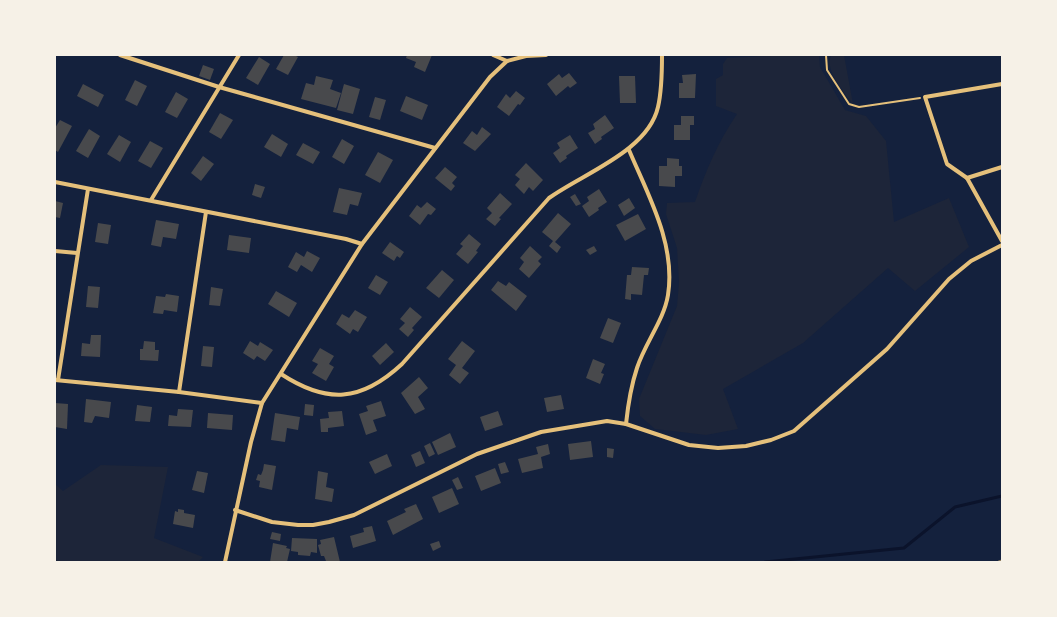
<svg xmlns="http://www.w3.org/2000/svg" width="1057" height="617" viewBox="0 0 1057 617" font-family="'Nunito Sans',sans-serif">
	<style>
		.green { fill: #1d2539 }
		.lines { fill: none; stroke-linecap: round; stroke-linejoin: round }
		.stream { stroke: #0b132b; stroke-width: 3 }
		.building { fill: #48494c }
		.path { stroke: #e5c07b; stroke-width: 2 }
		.minor { stroke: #e5c07b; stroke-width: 4 }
		.rail { stroke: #918062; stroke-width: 3 }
	</style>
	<rect width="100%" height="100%" fill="#14213d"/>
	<g class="green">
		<path d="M792,55H819L820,67L845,110L866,116L886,141L894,222L949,198L969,247L915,291L888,268L803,343L723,389L738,429L706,435L655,429L640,416L639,399L677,306L679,282L677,248L666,214L667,203L695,202C706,170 718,142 737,114L716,106V79L723,75V64L727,58Z"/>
		<path d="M844,55L853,104C845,94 824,69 831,56Z"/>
		<polygon points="101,465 168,467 154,538 203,557 198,562 55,562 55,484 63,491"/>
	</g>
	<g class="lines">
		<polyline class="stream" points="765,562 904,548 955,507 1002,496"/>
	</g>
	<g class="building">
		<polygon points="284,55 294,55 298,57 288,75 276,69"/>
		<polygon points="407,55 432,55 425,72 414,67 416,62 406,58"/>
		<polygon points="259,57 270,64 258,85 246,78"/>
		<polygon points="203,65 214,69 210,80 199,76"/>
		<polygon points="569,73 577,83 570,88 568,86 556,96 547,84 559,74 562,78"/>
		<polygon points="696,74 695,98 679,98 679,83 683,83 682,75"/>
		<polygon points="316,76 333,80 330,89 341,93 336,108 301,99 306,83 314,85"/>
		<polygon points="619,76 635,76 636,103 620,103"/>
		<polygon points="135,80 147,86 137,106 125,100"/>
		<polygon points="83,84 104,95 98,107 77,96"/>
		<polygon points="344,84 360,89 353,114 337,110"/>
		<polygon points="516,91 525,98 520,105 518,104 509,116 497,107 506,94 510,98"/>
		<polygon points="176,92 188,99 177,118 165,112"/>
		<polygon points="406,96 428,105 422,120 400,111"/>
		<polygon points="375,97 386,100 380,120 369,117"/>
		<polygon points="220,113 233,120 221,139 209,132"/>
		<polygon points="605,115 614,128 601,137 602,139 595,144 588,133 595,129 593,124"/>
		<polygon points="681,116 694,116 694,125 690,125 690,140 674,140 674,125 681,125"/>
		<polygon points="60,120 72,126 58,152 55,150 55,128"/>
		<polygon points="482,127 491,134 475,151 463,143 472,131 477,135"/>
		<polygon points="89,129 100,136 88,158 76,151"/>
		<polygon points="272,134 288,144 281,157 264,147"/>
		<polygon points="119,135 131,142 120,162 107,154"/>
		<polygon points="570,135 578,148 566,156 567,158 560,163 553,153 560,148 557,143"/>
		<polygon points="342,139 354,146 344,164 332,157"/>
		<polygon points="150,141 163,148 151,168 138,161"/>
		<polygon points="303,143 320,152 313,164 296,155"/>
		<polygon points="378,152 393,160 380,183 365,175"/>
		<polygon points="203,156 214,164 201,181 191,173"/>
		<polygon points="667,158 679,159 679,166 682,166 682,176 675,176 675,187 659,186 659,166 667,166"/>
		<polygon points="526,163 543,180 533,191 529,187 524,194 515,185 520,179 515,175"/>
		<polygon points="445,167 457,177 452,183 455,186 451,191 435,178"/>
		<polygon points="255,184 265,187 261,198 252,195"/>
		<polygon points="339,188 362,193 358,206 350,204 347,215 333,212"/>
		<polygon points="599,189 607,202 598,208 599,210 589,217 582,206 589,201 587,197"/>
		<polygon points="500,193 512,204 499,218 501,219 495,226 486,219 492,213 487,208"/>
		<polygon points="575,194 581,204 576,206 570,197"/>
		<polygon points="629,198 635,208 624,216 618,205"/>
		<polygon points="55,201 63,203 60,218 55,217"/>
		<polygon points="427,202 436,209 431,215 428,214 420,225 409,216 417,205 421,208"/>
		<polygon points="558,213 571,224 555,242 561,247 557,253 549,246 553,241 542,232"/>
		<polygon points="638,214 646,229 625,241 616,225"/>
		<polygon points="156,220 179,224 176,239 163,237 161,247 151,245"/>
		<polygon points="98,223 111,225 108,244 95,242"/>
		<polygon points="469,234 481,244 476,251 478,252 468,264 456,254 463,246 460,244"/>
		<polygon points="229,235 251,238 249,253 227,250"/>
		<polygon points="390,242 404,252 400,258 397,256 394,261 382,253"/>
		<polygon points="530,246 542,257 538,261 541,264 529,278 519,269 524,262 520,258"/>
		<polygon points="594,246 597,251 590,255 586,250"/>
		<polygon points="307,251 320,258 312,272 301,265 297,272 288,267 296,252 304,257"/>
		<polygon points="632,267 649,268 648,275 644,275 642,295 631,294 631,300 625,299 627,275 631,275"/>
		<polygon points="442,270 454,280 439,298 426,288"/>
		<polygon points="376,275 388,282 380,295 368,288"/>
		<polygon points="498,281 506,286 509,282 527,296 516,311 491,290"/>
		<polygon points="88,286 100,287 98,308 86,307"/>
		<polygon points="211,287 223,289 220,306 209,305"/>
		<polygon points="276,291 297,303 289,317 268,304"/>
		<polygon points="166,294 179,296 177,312 164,310 163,314 153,313 156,296 165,297"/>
		<polygon points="410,307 422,317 412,328 414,330 408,337 399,329 405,323 400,319"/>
		<polygon points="355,310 367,317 358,332 353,329 350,334 336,324 342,314 349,318"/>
		<polygon points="608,318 621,323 613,343 600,338"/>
		<polygon points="91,335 101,335 100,357 81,356 82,343 90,344"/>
		<polygon points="144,341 155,342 155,350 159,350 158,361 140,360 140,349 143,349"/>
		<polygon points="250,341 258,346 260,342 273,350 265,361 257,356 254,360 243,353"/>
		<polygon points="462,341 475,351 462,368 469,373 460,384 449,375 456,365 448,359"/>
		<polygon points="386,343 394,352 380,365 372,356"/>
		<polygon points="203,346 214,347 212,367 201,366"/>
		<polygon points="320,348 334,356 329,364 334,367 326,381 312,373 318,364 312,361"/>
		<polygon points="593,359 605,364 601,373 604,374 600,384 586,378"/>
		<polygon points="419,377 428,388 418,397 425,409 415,414 401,393"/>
		<polygon points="561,395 564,409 547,412 544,398"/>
		<polygon points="86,399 111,402 109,418 95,416 92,423 84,422"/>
		<polygon points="381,401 386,416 373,420 377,431 366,435 359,414 368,411 366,406"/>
		<polygon points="55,403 68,404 67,429 55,427"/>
		<polygon points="305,404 314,405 313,416 304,415"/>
		<polygon points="137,405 152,407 150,422 135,421"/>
		<polygon points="178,409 193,410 191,427 168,426 169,415 177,416"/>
		<polygon points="342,411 344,426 328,428 328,432 321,432 320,419 329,418 328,412"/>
		<polygon points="498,411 503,425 485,431 480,417"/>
		<polygon points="208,413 233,415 232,430 207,428"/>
		<polygon points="275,413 300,417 298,430 287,428 285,442 271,440"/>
		<polygon points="450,433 456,447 438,455 432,442"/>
		<polygon points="591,441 593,457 570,460 568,444"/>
		<polygon points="430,443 435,454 429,457 424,446"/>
		<polygon points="548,444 550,454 541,457 543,468 522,473 518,459 538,454 536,447"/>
		<polygon points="607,448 614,449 613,458 607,457"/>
		<polygon points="420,451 425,463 416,467 411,455"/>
		<polygon points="387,454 392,466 375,474 369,462"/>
		<polygon points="505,462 509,472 501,474 498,464"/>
		<polygon points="264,464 276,466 272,490 259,487 260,481 256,480 258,474 261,475 263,470"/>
		<polygon points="495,468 501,483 481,491 475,476"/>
		<polygon points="197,471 208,473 204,493 192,490"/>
		<polygon points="318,471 328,473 326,487 334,489 332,502 315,499"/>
		<polygon points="458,477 463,488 457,490 452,480"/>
		<polygon points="452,488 459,504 439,513 432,497"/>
		<polygon points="416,504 423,519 393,535 387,521 406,512 404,509"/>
		<polygon points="178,509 184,510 184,513 195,515 193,528 173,524 175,511 178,512"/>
		<polygon points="372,526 376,541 353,548 350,536 364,532 363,528"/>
		<polygon points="272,532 281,534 280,541 270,539"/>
		<polygon points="334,537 340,562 322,562 326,561 324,556 321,556 318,545 321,544 320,540"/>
		<polygon points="292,538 317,539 317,553 311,552 310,556 298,555 298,552 291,551"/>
		<polygon points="439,541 441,547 433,551 430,544"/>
		<polygon points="273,543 287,546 286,548 290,549 287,562 270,562"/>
	</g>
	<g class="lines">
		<polyline class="path" points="826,55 827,70 849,104 859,107 920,98"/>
		<g class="minor">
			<polyline points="120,55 219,87 435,148"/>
			<polyline points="493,55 507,61"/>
			<polyline points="1002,167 967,178 1002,241"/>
			<polyline points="967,178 947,164 925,97 1002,84"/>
			<polyline points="55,182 346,239 362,244"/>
			<polyline points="151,200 239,55"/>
			<polyline points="55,251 77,253"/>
			<path d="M281,374C327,404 361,402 402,364L549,198C584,173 648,151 658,107C662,90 662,72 662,55"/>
			<polyline points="55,380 179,392 262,403"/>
			<polyline points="58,380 88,189"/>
			<polyline points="179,392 206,212"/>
			<path d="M626,424C628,405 631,386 637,368C645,343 664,320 668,295C676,244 648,195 629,150"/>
			<polyline points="235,510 272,522 298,525 313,525 329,522 354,515 477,454 541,432 607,421 626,424 689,445 718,448 746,446 771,440 794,431 887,349 949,279 971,261 1002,245"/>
			<polyline points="225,562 251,442 262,403 362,244 490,77 507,61 526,56 546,55"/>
		</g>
		<polyline class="rail" points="999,562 1002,561"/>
	</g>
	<rect width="1057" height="617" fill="none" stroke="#f6f1e7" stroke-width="112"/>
</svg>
